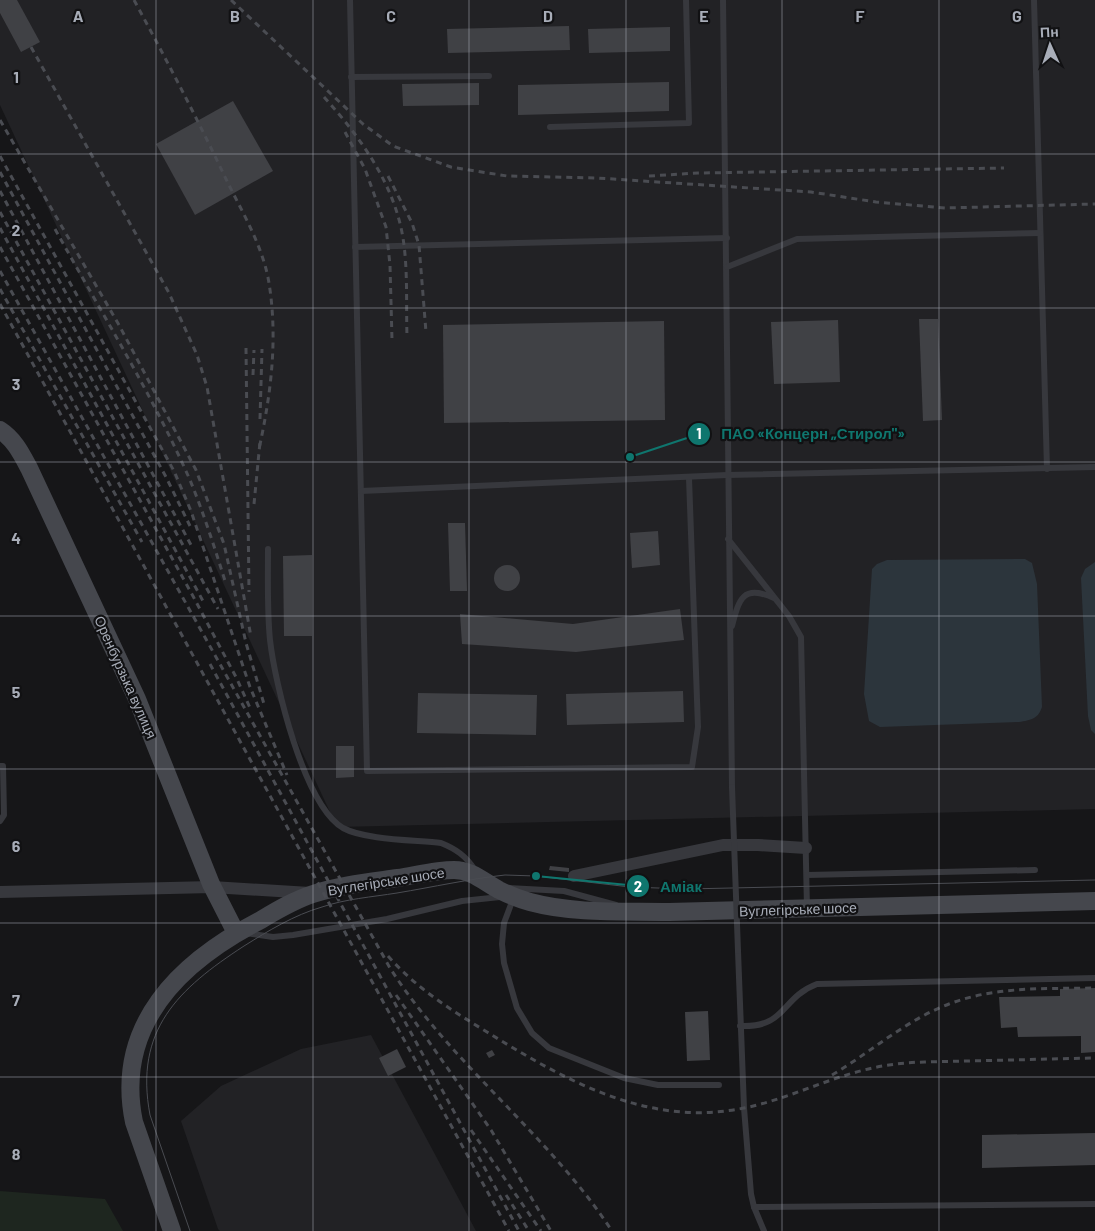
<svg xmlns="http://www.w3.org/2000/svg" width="1095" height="1231" font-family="Barlow,sans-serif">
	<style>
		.built { fill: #222225 }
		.green { fill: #1e261f }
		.water { fill: #2c353c }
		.building { fill: #404145 }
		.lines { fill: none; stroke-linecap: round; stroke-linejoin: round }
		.lane { stroke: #37383d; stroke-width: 6 }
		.street { stroke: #37383d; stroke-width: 12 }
		.secondary { stroke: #45474d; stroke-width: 18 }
		.tram { stroke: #4a4c52; stroke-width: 1 }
		.rail { stroke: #4a4c52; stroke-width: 3; stroke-dasharray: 6 5; stroke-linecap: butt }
		.lane-bridge { stroke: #37383d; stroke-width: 6 }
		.grid { fill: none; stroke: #a8adb8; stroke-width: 1; stroke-opacity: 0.55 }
		.labels { text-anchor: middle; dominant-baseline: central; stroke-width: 4.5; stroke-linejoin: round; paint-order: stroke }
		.street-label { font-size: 14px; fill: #a8adb8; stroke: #111113 }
		.grid-label { font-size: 16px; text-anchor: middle; font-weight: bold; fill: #a8adb8; stroke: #111113; stroke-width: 4.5; stroke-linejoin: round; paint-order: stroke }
		.leader { fill: none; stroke: #0f766e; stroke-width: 2 }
		.callout-dot { fill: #0f766e; stroke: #111113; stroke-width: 2 }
		.mark-label { font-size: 15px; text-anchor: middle; font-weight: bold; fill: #fff }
		.callout-label { font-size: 15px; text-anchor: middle; font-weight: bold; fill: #0f766e; stroke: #111113; stroke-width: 4.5; stroke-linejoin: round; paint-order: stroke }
	</style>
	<rect width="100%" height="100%" fill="#161618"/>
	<!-- built -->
	<g class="built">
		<polygon points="0,0 1095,0 1095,809 337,827 0,105"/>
		<polygon points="371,1035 476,1231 220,1231 218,1229 181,1121 221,1086 301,1049"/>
	</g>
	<!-- green -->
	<polygon class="green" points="0,1191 105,1199 123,1231 0,1231"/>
	<!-- water -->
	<g class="water">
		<path d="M1025,559L1032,563L1037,584L1042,707C1038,719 1031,720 1019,722L880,727L869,721L864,694L872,569L877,564L887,560Z"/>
		<polygon points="1095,562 1095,734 1091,730 1088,716 1081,578 1085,569"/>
	</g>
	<!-- building -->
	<g class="building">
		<polygon points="0,0 17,0 40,42 21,52 0,13"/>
		<polygon points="569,26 570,50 448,53 447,29"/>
		<polygon points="670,27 670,51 589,53 588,29"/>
		<polygon points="669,82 669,111 518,115 518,85"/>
		<polygon points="479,83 479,105 403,106 402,84"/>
		<polygon points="233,101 273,171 195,215 156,144"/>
		<polygon points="919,319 938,319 942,420 923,421"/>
		<polygon points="838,320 840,382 774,384 771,322"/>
		<polygon points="664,321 665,420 444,423 443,325"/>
		<polygon points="448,523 465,523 467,591 450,591"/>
		<polygon points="658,531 660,565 632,568 630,533"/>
		<polygon points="312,555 312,636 284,636 283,556"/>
		<circle cx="507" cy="578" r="13"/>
		<polygon points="680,609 684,640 576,652 462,644 460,614 573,624"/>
		<polygon points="683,691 684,722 567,725 566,694"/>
		<polygon points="418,693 537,695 536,735 417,733"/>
		<polygon points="336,746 354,746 354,777 336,778"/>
		<polygon points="550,866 569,868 569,872 549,870"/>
		<polygon points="1095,988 1095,1052 1081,1053 1081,1036 1018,1037 1017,1027 1001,1028 999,997 1060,996 1060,989"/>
		<polygon points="708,1011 710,1060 687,1061 685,1012"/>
		<polygon points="397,1049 406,1067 388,1076 379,1058"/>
		<polygon points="492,1050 495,1055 489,1058 486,1053"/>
		<polygon points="1095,1133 1095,1165 982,1168 982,1135"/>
	</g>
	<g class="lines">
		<!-- lane -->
		<g class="lane">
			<polyline points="350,0 367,771 692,767 698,727 689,478"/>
			<polyline points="723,0 732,787"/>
			<polyline points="1034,0 1047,469"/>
			<polyline points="351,77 489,76"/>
			<polyline points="550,127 689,123 686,0"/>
			<polyline points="355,247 727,238"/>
			<polyline points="727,267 797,239 1040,233"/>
			<polyline points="361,491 727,475 1095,467"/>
			<polyline points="728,539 789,616 801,637 807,908"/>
			<path d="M268,549C268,579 267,610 270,640C275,684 304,805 343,828C365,840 415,840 441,843C456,849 466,856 475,870"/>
			<path d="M732,626C739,599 743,584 774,598"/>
			<polyline points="0,766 3,766 4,815 0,821"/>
			<polyline points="807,875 1035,870"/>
			<polyline points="508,888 564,891 616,905"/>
			<polyline points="513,899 504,923 502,944 504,963 517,1008 532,1033 549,1048 624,1078 658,1085 719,1085"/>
			<polyline points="245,933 273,937 293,935 387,919 462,901 500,897"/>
			<polyline points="738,951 744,1108 751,1194 754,1207 764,1231"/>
			<path d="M740,1026C787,1028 780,998 817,984L1095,978"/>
			<polyline points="754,1207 1095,1204"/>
		</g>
		<!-- street -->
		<g class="street">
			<polyline points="574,876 723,845 758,845 806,848"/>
			<polyline points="0,892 212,887 310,893"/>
		</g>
		<!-- secondary -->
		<g class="secondary">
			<path d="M0,430C14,439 21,453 29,468L137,699L211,884L236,933"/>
			<path d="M172,1231L134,1122C114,1025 180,962 259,921C276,911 294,900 313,894C340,885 370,882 398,878C417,875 436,870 454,870C472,870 484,882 499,890C509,895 519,899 530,902C574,914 624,911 669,912L1095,901"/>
		</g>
		<!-- tram -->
		<path class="tram" d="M190,1231L150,1115C134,1030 178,989 244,946C268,931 294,915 322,907C345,899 372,897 397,893C433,887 469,879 505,875L536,876L630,887L686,889L1095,880"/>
		<!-- rail -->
		<g class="rail">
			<path d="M134,0C166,59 197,118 226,179C242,212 263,246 269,283C278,339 271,394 259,449"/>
			<polyline points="231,0 363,124 393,146 451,167 507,176 597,178 811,192 876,202 945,208 1095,204"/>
			<polyline points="31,47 169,293 197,355 207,387 251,637"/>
			<path d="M324,97C360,137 394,183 403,238C408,270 406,304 407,337"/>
			<polyline points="0,120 119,325 196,470 224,544 246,643 264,704"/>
			<polyline points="345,132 365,169 386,227 390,265 392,340"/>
			<polyline points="0,156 174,471 191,511 250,687 287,775"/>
			<polyline points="0,172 166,477 190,526"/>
			<polyline points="388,176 412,223 419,245 426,332"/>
			<polyline points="649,176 698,173 1004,168"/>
			<polyline points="0,191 191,545"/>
			<polyline points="0,212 218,609"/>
			<polyline points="0,228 203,601"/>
			<path d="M55,229C101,312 152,394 190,480C204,514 215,549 226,584"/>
			<polyline points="0,247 194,598 237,679 251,710"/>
			<path d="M0,271L390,968C452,1065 549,1135 612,1231"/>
			<polyline points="0,289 142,542"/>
			<polyline points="0,304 509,1231"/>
			<polyline points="246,348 249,592"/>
			<polyline points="253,375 254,350"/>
			<polyline points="260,419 262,349"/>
			<polyline points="254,504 260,442"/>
			<polyline points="210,664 519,1231"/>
			<path d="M388,956C416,988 451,1010 487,1032C558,1076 638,1122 725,1111C782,1105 832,1073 889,1065C914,1061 940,1062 965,1061C1009,1060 1052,1059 1095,1058"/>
			<polyline points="396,995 491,1130 551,1231"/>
			<path d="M832,1075C871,1052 906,1020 949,1004C996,986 1045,989 1095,988"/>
			<polyline points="471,1130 541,1231"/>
			<polyline points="506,1195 529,1231"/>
		</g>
		<!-- lane-bridge -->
		<polyline class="lane-bridge" points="732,787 738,951"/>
	</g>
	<!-- grid -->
	<path class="grid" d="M156,0V1231M313,0V1231M469,0V1231M626,0V1231M782,0V1231M939,0V1231M0,154H1095M0,308H1095M0,462H1095M0,616H1095M0,769H1095M0,923H1095M0,1077H1095"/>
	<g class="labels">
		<!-- street labels -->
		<g class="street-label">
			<text transform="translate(126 677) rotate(66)">Оренбурзька вулиця</text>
			<text transform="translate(386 881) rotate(-9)">Вуглегірське шосе</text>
			<text transform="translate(798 909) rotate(-2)">Вуглегірське шосе</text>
		</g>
	</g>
	<g class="grid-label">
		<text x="78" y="22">A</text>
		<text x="235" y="22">B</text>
		<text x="391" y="22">C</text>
		<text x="548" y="22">D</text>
		<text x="704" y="22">E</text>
		<text x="860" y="22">F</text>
		<text x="1017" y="22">G</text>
		<text x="16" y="83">1</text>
		<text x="16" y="236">2</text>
		<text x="16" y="390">3</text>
		<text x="16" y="544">4</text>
		<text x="16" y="698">5</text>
		<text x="16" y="852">6</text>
		<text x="16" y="1006">7</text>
		<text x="16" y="1160">8</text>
	</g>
	<!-- callouts -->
	<path class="leader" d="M630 457L699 434M536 876L638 886"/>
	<g class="callout-dot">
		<circle cx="630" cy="457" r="5"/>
		<circle cx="536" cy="876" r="5"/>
		<circle cx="699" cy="434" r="12"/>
		<circle cx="638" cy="886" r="12"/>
	</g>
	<g class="mark-label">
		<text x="699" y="439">1</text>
		<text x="638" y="892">2</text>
	</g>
	<g class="callout-label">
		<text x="813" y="439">ПАО «Концерн „Стирол"»</text>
		<text x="681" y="892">Аміак</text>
	</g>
	<!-- north arrow -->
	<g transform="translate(1050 45) rotate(357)" stroke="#111113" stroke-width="4" paint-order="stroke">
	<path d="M0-4L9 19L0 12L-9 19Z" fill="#a8adb8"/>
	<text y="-8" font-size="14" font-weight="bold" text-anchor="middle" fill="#a8adb8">Пн</text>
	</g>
</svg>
